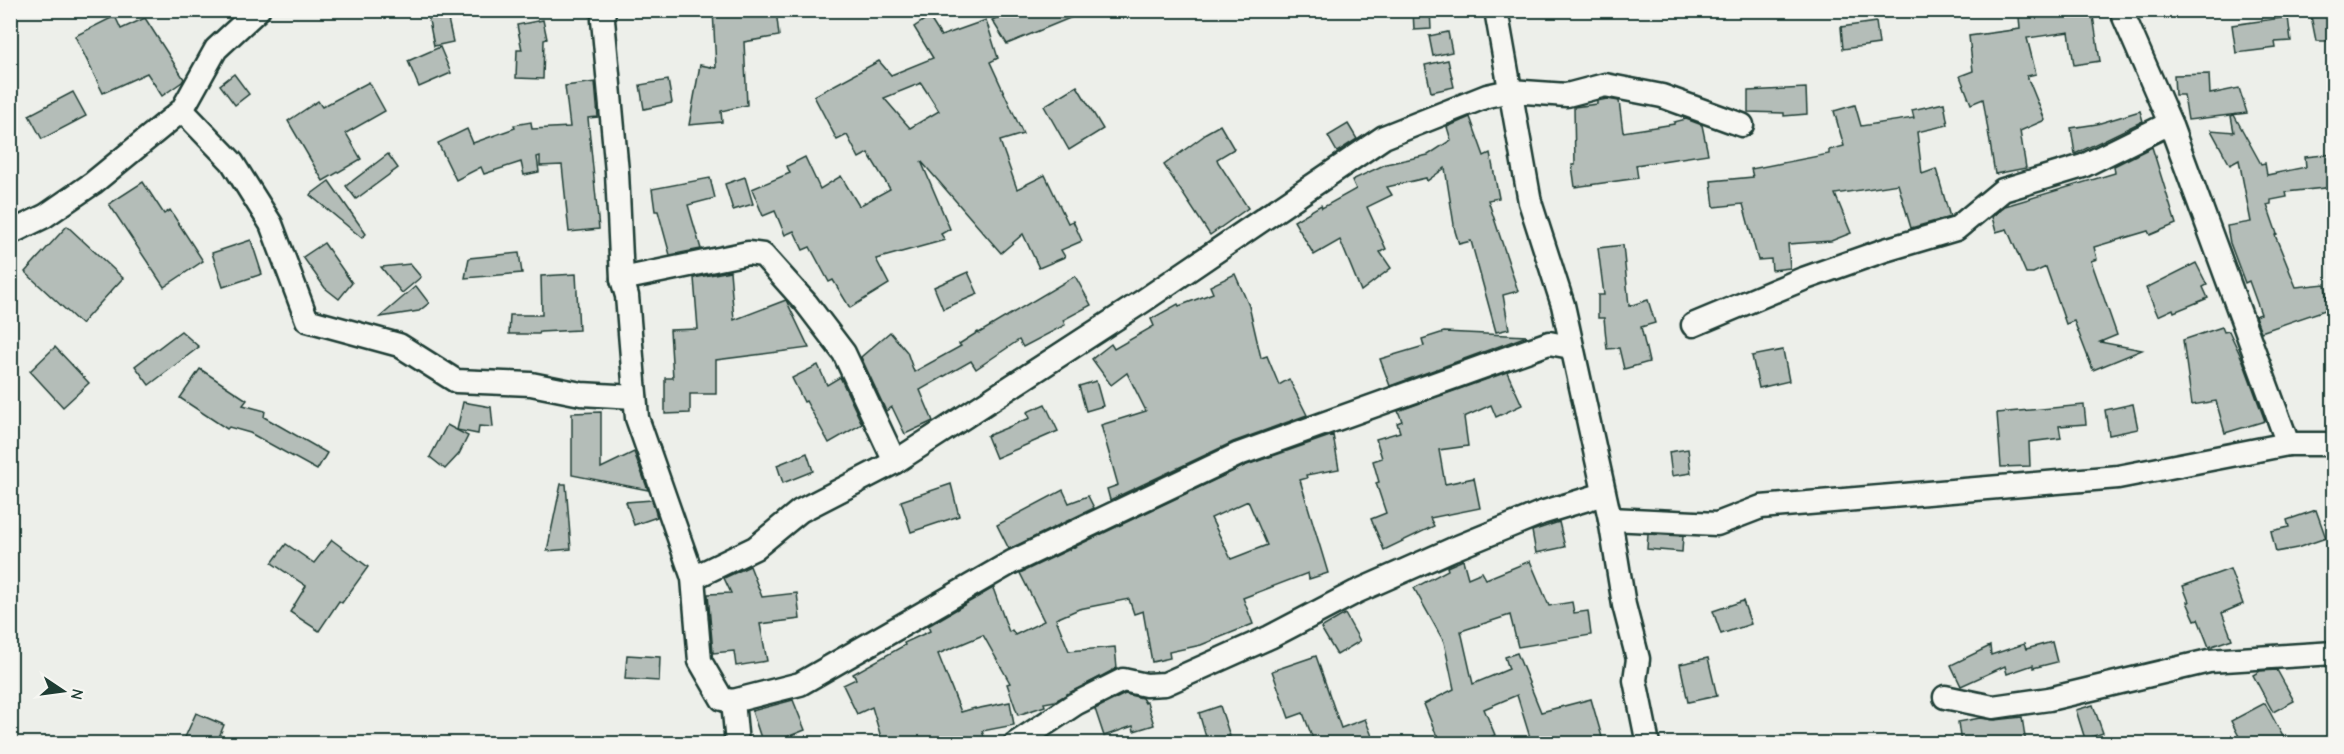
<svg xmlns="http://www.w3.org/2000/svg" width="2344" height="754" font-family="'Comic Neue',sans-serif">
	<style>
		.building { fill: #b4bdb8; stroke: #1f3d34; stroke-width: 1.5; fill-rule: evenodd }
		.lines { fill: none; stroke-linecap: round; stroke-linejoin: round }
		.minor-casing { stroke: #1f3d34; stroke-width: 27 }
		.minor { stroke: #f6f6f2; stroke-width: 22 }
	</style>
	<rect width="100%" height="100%" fill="#edefea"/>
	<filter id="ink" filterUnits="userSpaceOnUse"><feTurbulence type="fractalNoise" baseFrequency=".0167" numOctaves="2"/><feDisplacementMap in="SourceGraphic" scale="12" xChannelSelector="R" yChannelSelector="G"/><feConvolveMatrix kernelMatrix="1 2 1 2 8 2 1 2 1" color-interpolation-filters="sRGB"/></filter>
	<g filter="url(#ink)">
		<!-- building -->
		<g class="building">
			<polygon points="427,10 446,10 453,42 434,46"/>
			<polygon points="713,10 776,10 779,36 744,42 747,105 721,111 722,122 689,125 700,65 716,68"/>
			<polygon points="1014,10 1087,10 1087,11 1007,44 992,20"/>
			<polygon points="1413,10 1430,10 1431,29 1414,30"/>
			<polygon points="2069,10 2092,10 2100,61 2074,65 2069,32 2027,38 2036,74 2027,76 2045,120 2020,131 2026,168 1995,174 1983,99 1971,104 1960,76 1973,71 1969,36 2020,29 2019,17"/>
			<polygon points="2334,14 2334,41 2316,41 2311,16"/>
			<polygon points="115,16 121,29 145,18 184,79 182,82 162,96 147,73 103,93 75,36"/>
			<path d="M929,17L941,36L986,20L998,58L990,62L1023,134L1000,141L1017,189L1045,175L1068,223L1073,221L1082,241L1061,250L1065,257L1039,268L1023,234L1001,253L921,161L950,229L941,234L945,240L876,259L889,284L850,308L833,280L829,282L810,247L803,250L794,231L785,235L775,211L763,216L752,189L790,173L787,166L805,157L820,189L841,176L859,206L890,189L868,153L859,158L847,135L837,140L814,96L879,61L891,75L933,58L914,27ZM921,83L939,111L910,128L884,98Z"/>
			<polygon points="2288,17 2291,41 2275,42 2276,48 2236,53 2232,25"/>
			<polygon points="543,20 547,39 544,40 543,79 516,78 517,50 522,50 517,25"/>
			<polygon points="1876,22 1879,44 1843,49 1841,27"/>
			<polygon points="1448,32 1452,52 1433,56 1429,36"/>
			<polygon points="440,47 451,73 419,87 408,61"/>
			<polygon points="1448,60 1454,87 1431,92 1425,65"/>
			<polygon points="234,74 249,94 235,105 220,85"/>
			<polygon points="2209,74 2210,94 2239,88 2247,113 2188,120 2184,95 2175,95 2174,75"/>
			<polygon points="668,80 672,103 644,109 640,85"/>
			<polygon points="369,82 385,111 346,133 361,159 323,181 288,121 318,101 322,107"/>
			<polygon points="595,82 598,117 588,118 599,229 569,232 562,165 540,166 540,156 537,157 539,172 524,175 521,162 484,174 481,167 456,180 438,143 467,129 473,143 515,128 514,125 531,122 532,129 570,127 565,86"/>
			<polygon points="1077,86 1103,129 1069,150 1044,106"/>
			<polygon points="1806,88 1807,114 1784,116 1784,113 1748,112 1748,91"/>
			<polygon points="73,92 86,116 42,139 29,115"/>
			<polygon points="1607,99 1619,101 1623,132 1674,124 1674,122 1686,119 1702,125 1708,154 1636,165 1638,178 1575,187 1572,165 1575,165 1574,107 1597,104 1597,101"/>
			<polygon points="1944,103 1948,125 1917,132 1922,174 1936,169 1950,217 1911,228 1898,184 1835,194 1851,233 1831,241 1788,244 1790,268 1772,270 1771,259 1758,260 1743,204 1714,207 1711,181 1753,177 1751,169 1829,154 1829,150 1844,146 1834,111 1855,105 1861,126 1914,118 1912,110"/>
			<polygon points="2140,111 2143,121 2075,154 2071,128 2097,124"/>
			<polygon points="2234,115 2261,164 2265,163 2267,175 2306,167 2305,157 2334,154 2334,187 2286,192 2287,197 2271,200 2271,204 2267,205 2277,234 2275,235 2296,287 2325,284 2328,309 2261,332 2255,316 2261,314 2249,281 2245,283 2230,243 2227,226 2251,222 2239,160 2230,165 2211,130 2234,132 2231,116"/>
			<polygon points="1470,117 1484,156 1490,153 1499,198 1488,200 1518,291 1503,295 1509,329 1496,332 1471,241 1459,244 1455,231 1445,168 1427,181 1426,178 1387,187 1392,195 1367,207 1386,249 1380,252 1391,268 1361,291 1340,240 1314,255 1294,221 1321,205 1322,208 1356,189 1352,180 1386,164 1428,155 1451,140 1447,127"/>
			<polygon points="1348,124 1357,139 1337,152 1328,136"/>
			<polygon points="1220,125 1234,149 1217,159 1218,162 1248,208 1210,235 1164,165 1205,135 1204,134"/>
			<polygon points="2152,147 2176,224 2150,235 2148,231 2094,247 2097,259 2091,261 2117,335 2100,342 2142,350 2093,370 2074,321 2066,324 2046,267 2033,273 2026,273 2007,229 1996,232 1992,217 2005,206 2115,173 2114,166"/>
			<polygon points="388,154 398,168 356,199 346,186"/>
			<polygon points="745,177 753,204 733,210 725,184"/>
			<polygon points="710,178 715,198 688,205 701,249 670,255 658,211 655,211 652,189"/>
			<polygon points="329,181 366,234 362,238 310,195"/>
			<polygon points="143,182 164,214 170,210 203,261 164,287 109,204"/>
			<polygon points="67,226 123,278 81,324 25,272"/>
			<polygon points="251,240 262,274 223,287 212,253"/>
			<polygon points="324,243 352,283 339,299 325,288 303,257"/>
			<polygon points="1623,245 1629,306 1648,300 1655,323 1641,327 1649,362 1624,369 1619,348 1607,349 1604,318 1598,318 1598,295 1604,295 1598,248"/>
			<polygon points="519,253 522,273 465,278 469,258"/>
			<polygon points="2196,263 2207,285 2203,287 2208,298 2174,312 2173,309 2158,316 2146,288"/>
			<polygon points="410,264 421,277 402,293 381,267"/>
			<polygon points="730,271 734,320 786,300 809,348 716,360 716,394 690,394 690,413 665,414 665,378 673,378 670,330 698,329 694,278"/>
			<polygon points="968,272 978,294 943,309 934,287"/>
			<polygon points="576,274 579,330 540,332 539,334 509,334 510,315 542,315 541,276"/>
			<polygon points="1235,274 1249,306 1261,358 1267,356 1279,385 1289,379 1307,415 1233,442 1110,500 1107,489 1118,485 1101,425 1146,411 1127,373 1111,385 1092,359 1111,344 1114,349 1154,326 1151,319 1178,304 1179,306 1213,293 1210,286"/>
			<polygon points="1075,276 1091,305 1063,320 1065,325 1023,347 1019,340 976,369 971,361 920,390 933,421 905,434 892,407 886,411 861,357 890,332 907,352 914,372 961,346 959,344 978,332 979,333"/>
			<polygon points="416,286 429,303 419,311 380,317"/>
			<polygon points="2222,327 2224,332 2229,331 2243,361 2265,421 2225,433 2216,401 2192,405 2183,340"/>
			<polygon points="181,331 199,347 149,385 135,366"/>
			<polygon points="1444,332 1527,336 1390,386 1380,359 1424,346 1422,339"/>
			<polygon points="55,347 89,383 63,407 30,371"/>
			<polygon points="1783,350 1789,381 1759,388 1752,356"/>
			<polygon points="818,365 827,385 840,377 862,424 829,443 806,401 804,402 792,378"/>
			<polygon points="200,369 247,400 243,405 265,411 264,417 327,453 317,470 250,433 229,427 227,429 180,398"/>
			<polygon points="1507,372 1522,405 1496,417 1491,405 1464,417 1468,446 1439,450 1445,484 1474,478 1480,508 1430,518 1434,526 1384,550 1371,519 1386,513 1376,483 1379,482 1373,461 1382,458 1376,439 1400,432 1397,423 1402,421 1398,411"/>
			<polygon points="1096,381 1103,406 1086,411 1079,386"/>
			<polygon points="463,402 491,407 493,427 479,426 478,434 457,430"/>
			<polygon points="1045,404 1058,431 996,458 987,436 1030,418 1027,412"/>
			<polygon points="2133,404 2138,429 2109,435 2105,410"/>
			<polygon points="2084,405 2086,424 2059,426 2061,438 2029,442 2030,466 2001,467 1997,413"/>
			<polygon points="601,412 601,468 634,452 648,490 572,475 572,413"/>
			<polygon points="447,425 468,436 459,454 445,469 430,457"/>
			<path d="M1333,435L1339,469L1306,475L1307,478L1300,480L1328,573L1309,579L1308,573L1243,598L1253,624L1201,645L1169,652L1170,658L1152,662L1143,611L1134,614L1129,599L1079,609L1056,619L1069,651L1115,647L1117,668L1055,701L1044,703L1045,706L1018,715L1007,684L1010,683L983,635L938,654L961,712L975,708V709L1010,702L1014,725L982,731L985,739L972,744H883L872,707L857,714L843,685L856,679L853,674L905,645L904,643L930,631L928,626L993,588L1009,632L1012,630L1015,635L1044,621L1020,573L1244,466ZM1248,501L1267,545L1231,559L1211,518Z"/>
			<polygon points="1688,449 1691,473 1672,476 1669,452"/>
			<polygon points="807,453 813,471 783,483 777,465"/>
			<polygon points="561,484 566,484 571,549 547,551"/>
			<polygon points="951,484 959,516 911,532 901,501"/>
			<polygon points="1063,490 1069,503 1088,496 1094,508 1009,549 997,525"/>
			<polygon points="652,500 657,517 634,525 626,502"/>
			<polygon points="2316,510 2326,538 2297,548 2276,552 2271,531 2289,527 2287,520"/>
			<polygon points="1559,522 1565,547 1536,553 1532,531"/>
			<polygon points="1648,534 1683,536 1682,552 1647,549"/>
			<polygon points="332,540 368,567 342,603 339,601 319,631 290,612 306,586 272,563 286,544 314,563"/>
			<polygon points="1463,560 1468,578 1482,572 1486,579 1530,561 1549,606 1572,602 1574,613 1588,611 1591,635 1518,647 1510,615 1461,631 1473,684 1509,669 1505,657 1517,653 1541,712 1591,699 1604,744 1532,744 1517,695 1484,709 1495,735 1476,744 1440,744 1424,704 1454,689 1444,642 1414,588 1448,570 1447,567"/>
			<polygon points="750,566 762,597 797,593 800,619 760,624 767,661 736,666 734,651 713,653 708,594 731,593 724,578"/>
			<polygon points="2230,569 2243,604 2222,613 2232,639 2209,647 2198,619 2195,620 2187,602 2189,602 2183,586"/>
			<polygon points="1743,601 1751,624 1721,634 1713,611"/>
			<polygon points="1345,614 1360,641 1337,655 1321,628"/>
			<polygon points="2052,642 2057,662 2033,668 2033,665 2007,674 2005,666 1961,686 1951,665 1990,646 1991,655 2024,644 2026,649"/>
			<polygon points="627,655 660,657 659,681 625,679"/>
			<polygon points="1316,656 1341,728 1365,719 1372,736 1353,744 1306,744 1313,739 1303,713 1289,718 1272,671"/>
			<polygon points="1708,658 1717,696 1688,702 1680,664"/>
			<polygon points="2277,670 2294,701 2273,712 2253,675 2260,671"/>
			<polygon points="1125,694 1142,698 1145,703 1147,702 1154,725 1134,731 1133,726 1104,736 1095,709"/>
			<polygon points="793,700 805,730 769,744 763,744 752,711"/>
			<polygon points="2265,703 2287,744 2243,744 2231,721"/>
			<polygon points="2093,705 2103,733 2085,739 2076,710"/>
			<polygon points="1220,706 1230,736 1224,738 1226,744 1208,744 1199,713"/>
			<polygon points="196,713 224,725 216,744 182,744"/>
			<polygon points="2022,717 2026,744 1961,744 1958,722 1980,718 1995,720"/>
		</g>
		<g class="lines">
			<defs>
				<g id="minor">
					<polyline points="604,10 603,20 617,172 622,279 627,296 637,418 693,578 700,661 722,699 733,701 800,684 1012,562 1239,454 1549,343 1571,347"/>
					<polyline points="1496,10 1530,202 1563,305 1610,519 1717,524 1761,507 2118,477 2288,444 2170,123 2121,10"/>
					<polyline points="182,110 232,162 271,224 307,320 399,345 456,381 531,384 581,394 635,397"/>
					<polyline points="10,233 45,216 93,183 182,110 216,49 258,10"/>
					<polyline points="622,279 748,253 763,255 806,303 844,353 895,462"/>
					<polyline points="1693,325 1803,279 1885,250 1956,229 2003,190 2083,166 2170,123"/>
					<polyline points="2288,444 2334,444"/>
					<polyline points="1610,519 1624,605 1638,659 1635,680 1648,744"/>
					<polyline points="693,578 755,548 800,511 895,462 1143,301 1384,137 1487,96 1510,91 1567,95 1605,85 1662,96 1742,125"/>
					<polyline points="1945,697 1993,707 2049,699 2209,661 2334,653"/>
					<polyline points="733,701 737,744"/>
					<polyline points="1015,744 1075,704 1123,680 1146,685 1165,684 1270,637 1356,592 1453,549 1541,513 1604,494"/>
				</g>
			</defs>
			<!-- minor casing -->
			<use href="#minor" class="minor-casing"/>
			<!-- minor -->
			<use href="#minor" class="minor"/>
		</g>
	</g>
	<!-- margin -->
	<rect width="2344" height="754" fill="none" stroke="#f6f6f2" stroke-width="36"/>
	<rect x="18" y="18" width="2308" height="718" fill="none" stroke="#1f3d34" stroke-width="2" filter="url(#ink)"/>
	<!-- north arrow -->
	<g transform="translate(63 691) rotate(103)" stroke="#f6f6f2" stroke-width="4.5" paint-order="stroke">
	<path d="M0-4.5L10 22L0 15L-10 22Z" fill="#1f3d34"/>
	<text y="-9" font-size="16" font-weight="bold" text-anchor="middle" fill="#1f3d34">N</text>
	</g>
</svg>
